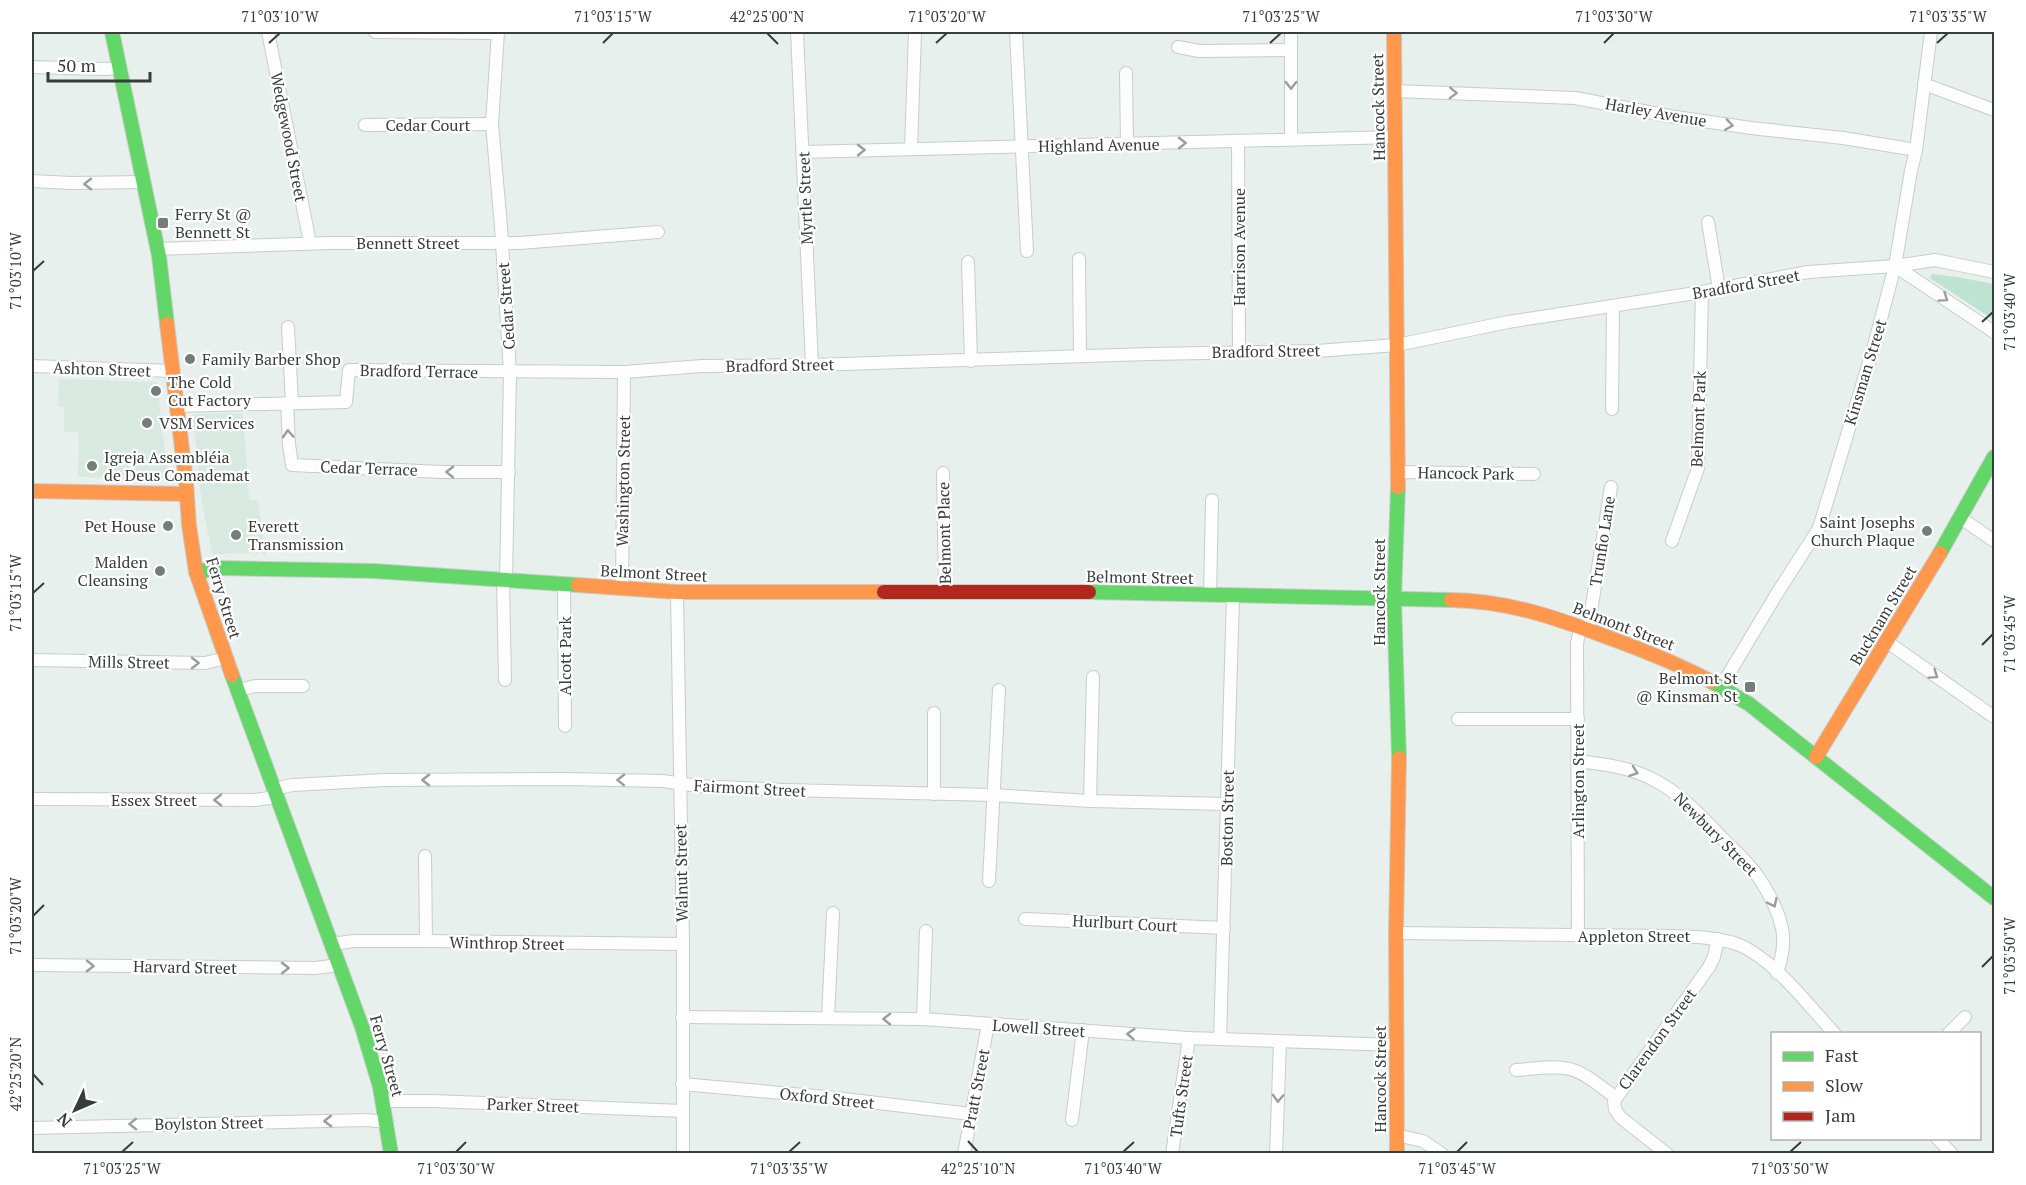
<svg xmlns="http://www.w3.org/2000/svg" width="2026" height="1185" font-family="'PT Serif',serif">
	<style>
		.built { fill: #d8e9e1 }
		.green { fill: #bfe3d3 }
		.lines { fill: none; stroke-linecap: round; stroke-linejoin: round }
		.street-casing { stroke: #c7cdcb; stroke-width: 14 }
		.fast-casing { stroke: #c7cdcb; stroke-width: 16 }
		.slow-casing { stroke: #c7cdcb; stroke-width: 16 }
		.jam-casing { stroke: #c7cdcb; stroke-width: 16 }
		.street { stroke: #fcfdfc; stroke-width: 12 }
		.fast { stroke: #63d668; stroke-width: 14 }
		.slow { stroke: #ff974d; stroke-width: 14 }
		.jam { stroke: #b3261e; stroke-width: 14 }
		.oneway { stroke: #9a9d9b }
		.ticks { fill: none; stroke: #373d3a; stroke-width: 2 }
		.poi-dot { fill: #757c79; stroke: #fff; stroke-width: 2 }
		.labels { text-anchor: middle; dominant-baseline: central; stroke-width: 4.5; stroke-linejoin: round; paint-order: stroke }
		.street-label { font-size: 16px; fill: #373d3a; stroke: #fff }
		.poi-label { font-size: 16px; fill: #373d3a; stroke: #fff; text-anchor: start }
		.neatline { fill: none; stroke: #373d3a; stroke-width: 2 }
		.ticks-label { font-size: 15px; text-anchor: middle; fill: #373d3a }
	</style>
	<rect width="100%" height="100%" fill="#e8f0ed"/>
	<!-- built -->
	<g class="built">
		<polygon points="59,379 157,382 168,479 78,477 79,432 64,432 64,407 58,406"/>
		<polygon points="243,413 249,499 258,501 266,555 261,553 212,554 201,498 193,414"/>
	</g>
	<!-- green -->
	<polygon class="green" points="1932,274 1958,277 1994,284 1994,320 1930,278"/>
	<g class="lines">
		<defs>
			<g id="street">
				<polyline points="268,32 310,243"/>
				<polyline points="375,32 498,33"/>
				<polyline points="498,32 492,124 501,227 510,373 506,580"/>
				<polyline points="797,32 812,365"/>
				<polyline points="1016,32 1027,251"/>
				<polyline points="1178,47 1199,51 1291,50"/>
				<polyline points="32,67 104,69 119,68"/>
				<polyline points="1126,73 1127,144"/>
				<polyline points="1924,84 1994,110"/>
				<polyline points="1394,91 1575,98 1669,116 1751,128 1843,138 1916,150"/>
				<polyline points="365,125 492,124"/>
				<polyline points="1291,139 1291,32"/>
				<polyline points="1238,141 1239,352"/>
				<polyline points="911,149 915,32"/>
				<polyline points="803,152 1395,137"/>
				<polyline points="32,181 71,183 144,182"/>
				<polyline points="1708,222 1719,289"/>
				<polyline points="157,249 329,243 520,243 658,232"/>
				<polyline points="1079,259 1080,356"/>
				<polyline points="968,262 971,361"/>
				<polyline points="1895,266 1994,332"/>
				<polyline points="288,327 292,403"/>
				<polyline points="32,366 172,371"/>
				<polyline points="287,403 289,444 292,465 442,472 509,472"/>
				<polyline points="176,406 346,402 349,370 624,372 702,366 812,365 1150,354 1316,351 1397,345 1508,322 1702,292 1808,272 1895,266 1935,260 1994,272"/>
				<polyline points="1612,409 1613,307"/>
				<polyline points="1398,472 1534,474"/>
				<polyline points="943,473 945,592"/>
				<polyline points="1961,518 1994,541"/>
				<polyline points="1672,541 1698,468 1702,292"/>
				<polyline points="503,580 505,680"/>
				<polyline points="564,585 565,726"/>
				<polyline points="622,589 624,372"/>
				<polyline points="677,592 683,944 683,1154"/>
				<polyline points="1210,595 1212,500"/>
				<polyline points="1588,630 1611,487"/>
				<polyline points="1886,641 1994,717"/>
				<polyline points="32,660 205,663 226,658"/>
				<polyline points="1722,685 1776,595 1819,528 1873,349 1895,266 1911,171 1916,150 1931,32"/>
				<polyline points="238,690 255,686 303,686"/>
				<polyline points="934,713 934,794"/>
				<polyline points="1458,719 1578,719"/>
				<path d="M1577,761C1603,764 1629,767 1652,779C1681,793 1703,818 1725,841C1737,853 1750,864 1759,878C1769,893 1778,910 1782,928C1785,944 1782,957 1777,973"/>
				<polyline points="273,789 293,785 384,780 565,779 663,781 698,786 785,790 993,795 1090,801 1227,804"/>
				<polyline points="32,799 255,800 276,797"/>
				<polyline points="1090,801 1093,677"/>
				<polyline points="425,856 426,941"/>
				<polyline points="989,881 999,690"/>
				<polyline points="1025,919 1224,928"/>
				<path d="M1396,933L1673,936C1694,937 1716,937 1737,944C1773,958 1808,1005 1835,1034"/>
				<polyline points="1578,936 1577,644 1580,627"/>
				<polyline points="331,944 354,941 426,941 683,944"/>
				<polyline points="32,965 315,968 339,965"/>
				<polyline points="682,1017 923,1019 1189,1038 1396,1045"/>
				<polyline points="828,1018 833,913"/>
				<polyline points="923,1019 926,931"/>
				<polyline points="1948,1034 1965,1017"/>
				<polyline points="1220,1039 1233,596"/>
				<path d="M1516,1070C1533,1069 1552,1065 1570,1069C1586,1073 1602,1088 1615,1097"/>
				<polyline points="682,1084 827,1097 971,1114"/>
				<polyline points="383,1101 433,1101 682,1111"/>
				<polyline points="1072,1120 1083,1030"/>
				<polyline points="32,1128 366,1120 387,1122"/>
				<polyline points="1396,1135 1423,1141 1442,1154"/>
				<polyline points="1937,1138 1952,1154"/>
				<polyline points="964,1154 988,1024"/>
				<polyline points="1172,1154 1189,1038"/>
				<polyline points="1276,1154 1280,1042"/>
				<polyline points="1667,1154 1620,1117 1615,1109 1614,1101 1709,967 1714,957 1718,939"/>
			</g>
			<g id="fast">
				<polyline points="112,32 159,256 167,324"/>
				<polyline points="1398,487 1394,599 1399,758"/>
				<polyline points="1940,553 1994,457"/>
				<polyline points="196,572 219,568 374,571 578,585"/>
				<polyline points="1089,592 1451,600"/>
				<polyline points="232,675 362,1027 380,1087 391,1154"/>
				<polyline points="1712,682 1749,704 1994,898"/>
			</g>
			<g id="slow">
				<polyline points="1394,32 1398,487"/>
				<polyline points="167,324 186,482 189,525 196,572 232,675"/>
				<polyline points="32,491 186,494"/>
				<polyline points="578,585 677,592 884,592"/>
				<path d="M1451,600C1508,601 1554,617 1607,637C1643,650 1678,664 1712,682"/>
				<polyline points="1816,757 1940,553"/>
				<polyline points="1397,1154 1396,933 1399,758"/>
			</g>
			<polyline id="jam" points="884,592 1089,592"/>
		</defs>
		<!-- street casing -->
		<use href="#street" class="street-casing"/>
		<!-- fast casing -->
		<use href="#fast" class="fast-casing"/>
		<!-- slow casing -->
		<use href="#slow" class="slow-casing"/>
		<!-- jam casing -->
		<use href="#jam" class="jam-casing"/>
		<!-- street -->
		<use href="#street" class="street"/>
		<!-- fast -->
		<use href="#fast" class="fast"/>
		<!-- slow -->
		<use href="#slow" class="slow"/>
		<!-- jam -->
		<use href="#jam" class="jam"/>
	</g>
	<!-- one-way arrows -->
	<defs><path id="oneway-chevron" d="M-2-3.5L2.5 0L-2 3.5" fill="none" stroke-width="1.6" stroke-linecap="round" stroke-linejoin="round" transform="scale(1.5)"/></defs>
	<g class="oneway">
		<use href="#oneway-chevron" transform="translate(1291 85) rotate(90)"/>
		<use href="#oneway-chevron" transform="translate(1453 93) rotate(2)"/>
		<use href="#oneway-chevron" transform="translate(1729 125) rotate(8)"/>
		<use href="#oneway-chevron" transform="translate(1182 143) rotate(-1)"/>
		<use href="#oneway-chevron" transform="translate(861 150) rotate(-1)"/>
		<use href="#oneway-chevron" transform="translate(88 184) rotate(-180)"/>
		<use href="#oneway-chevron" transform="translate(1944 298) rotate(34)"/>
		<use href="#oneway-chevron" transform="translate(288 434) rotate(-93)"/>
		<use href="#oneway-chevron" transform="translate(450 472) rotate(-179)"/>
		<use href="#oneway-chevron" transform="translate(195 663)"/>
		<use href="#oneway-chevron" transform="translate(1934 675) rotate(35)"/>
		<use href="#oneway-chevron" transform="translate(1634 772) rotate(19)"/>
		<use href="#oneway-chevron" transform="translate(426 780) rotate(180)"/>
		<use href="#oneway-chevron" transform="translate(621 780) rotate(-179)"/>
		<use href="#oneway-chevron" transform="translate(218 800) rotate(180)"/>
		<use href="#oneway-chevron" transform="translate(1773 903) rotate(65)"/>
		<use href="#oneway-chevron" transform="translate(90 966) rotate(1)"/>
		<use href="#oneway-chevron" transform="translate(285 968)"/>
		<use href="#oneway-chevron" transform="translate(887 1019) rotate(-179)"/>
		<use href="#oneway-chevron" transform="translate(1131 1034) rotate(-176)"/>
		<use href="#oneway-chevron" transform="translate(1278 1098) rotate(92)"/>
		<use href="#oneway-chevron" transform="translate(328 1121) rotate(179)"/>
		<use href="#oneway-chevron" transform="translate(133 1124) rotate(179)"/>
	</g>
	<!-- ticks -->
	<path class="ticks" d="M767,33L778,44M269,43L280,33M603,43L613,33M936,43L947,33M1270,43L1281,33M1604,43L1614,33M1937,43L1948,33M33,271L44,261M1982,322L1993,312M33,593L44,583M1982,645L1993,634M33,916L44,905M1982,967L1993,956M33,1074L43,1085M968,1141L978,1152M122,1152L133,1142M456,1152L466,1142M789,1152L800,1142M1123,1152L1134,1142M1457,1152L1467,1142M1790,1152L1801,1142"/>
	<!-- markers -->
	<g class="poi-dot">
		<rect x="157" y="217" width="12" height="12" rx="3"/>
		<circle cx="190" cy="359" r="6"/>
		<circle cx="156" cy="391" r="6"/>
		<circle cx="147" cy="423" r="6"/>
		<circle cx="92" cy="466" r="6"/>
		<circle cx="168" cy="526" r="6"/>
		<circle cx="1927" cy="531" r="6"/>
		<circle cx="236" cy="535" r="6"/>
		<circle cx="160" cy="571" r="6"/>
		<rect x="1744" y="681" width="12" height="12" rx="3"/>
	</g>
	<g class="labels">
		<!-- street labels -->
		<g class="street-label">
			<text transform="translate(1378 107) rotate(-91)">Hancock Street</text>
			<text transform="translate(1656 112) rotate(10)">Harley Avenue</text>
			<text x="428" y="125">Cedar Court</text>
			<text transform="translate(289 137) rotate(79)">Wedgewood Street</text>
			<text transform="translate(1099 145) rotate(-1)">Highland Avenue</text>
			<text transform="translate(805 198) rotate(-92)">Myrtle Street</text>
			<text x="408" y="243">Bennett Street</text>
			<text transform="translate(1239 247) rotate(-90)">Harrison Avenue</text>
			<text transform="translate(1746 284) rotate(-10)">Bradford Street</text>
			<text transform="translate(506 306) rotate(-94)">Cedar Street</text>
			<text transform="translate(1266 351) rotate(-1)">Bradford Street</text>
			<text transform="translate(780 365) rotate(-1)">Bradford Street</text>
			<text transform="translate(102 369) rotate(2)">Ashton Street</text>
			<text transform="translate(419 371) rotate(1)">Bradford Terrace</text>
			<text transform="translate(1865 372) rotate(-73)">Kinsman Street</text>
			<text transform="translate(1698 419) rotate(-88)">Belmont Park</text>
			<text transform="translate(369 468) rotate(2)">Cedar Terrace</text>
			<text transform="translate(1466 473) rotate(1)">Hancock Park</text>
			<text transform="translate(623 481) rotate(-89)">Washington Street</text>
			<text transform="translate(944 533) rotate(-91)">Belmont Place</text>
			<text transform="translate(1602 541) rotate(-81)">Trunfio Lane</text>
			<text transform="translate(654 573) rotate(3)">Belmont Street</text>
			<text transform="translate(1140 577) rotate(1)">Belmont Street</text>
			<text transform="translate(1379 592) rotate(-90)">Hancock Street</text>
			<text transform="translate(224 598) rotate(73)">Ferry Street</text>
			<text transform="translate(1883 615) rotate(-59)">Bucknam Street</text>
			<text transform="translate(1624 626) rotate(21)">Belmont Street</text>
			<text transform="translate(565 656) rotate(-90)">Alcott Park</text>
			<text transform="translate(129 662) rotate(1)">Mills Street</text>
			<text transform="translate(1578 781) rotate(-90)">Arlington Street</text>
			<text transform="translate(750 788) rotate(3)">Fairmont Street</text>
			<text x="154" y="800">Essex Street</text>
			<text transform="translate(1227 818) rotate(-89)">Boston Street</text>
			<text transform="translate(1716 834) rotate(45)">Newbury Street</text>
			<text transform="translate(681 873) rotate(-91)">Walnut Street</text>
			<text transform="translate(1125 923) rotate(3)">Hurlburt Court</text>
			<text x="1634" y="936">Appleton Street</text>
			<text transform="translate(507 943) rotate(1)">Winthrop Street</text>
			<text transform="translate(185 967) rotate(1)">Harvard Street</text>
			<text transform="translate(1039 1028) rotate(4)">Lowell Street</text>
			<text transform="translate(1657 1039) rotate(-54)">Clarendon Street</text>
			<text transform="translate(387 1056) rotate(74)">Ferry Street</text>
			<text transform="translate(1380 1079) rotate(-90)">Hancock Street</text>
			<text transform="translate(976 1089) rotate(-79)">Pratt Street</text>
			<text transform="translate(1181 1096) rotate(-82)">Tufts Street</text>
			<text transform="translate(827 1098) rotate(6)">Oxford Street</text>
			<text transform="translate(533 1105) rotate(2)">Parker Street</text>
			<text transform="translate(209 1123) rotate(-1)">Boylston Street</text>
		</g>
		<!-- poi labels -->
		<g class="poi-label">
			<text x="175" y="214">Ferry St @<tspan x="175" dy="18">Bennett St</tspan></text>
			<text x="202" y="359">Family Barber Shop</text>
			<text x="168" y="382">The Cold<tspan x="168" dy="18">Cut Factory</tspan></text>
			<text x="159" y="423">VSM Services</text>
			<text x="104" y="457">Igreja Assembléia<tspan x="104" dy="18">de Deus Comademat</tspan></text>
			<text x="1915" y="522" text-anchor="end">Saint Josephs<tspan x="1915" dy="18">Church Plaque</tspan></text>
			<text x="156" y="526" text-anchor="end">Pet House</text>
			<text x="248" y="526">Everett<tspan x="248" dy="18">Transmission</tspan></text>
			<text x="148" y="562" text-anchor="end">Malden<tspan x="148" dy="18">Cleansing</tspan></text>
			<text x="1738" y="678" text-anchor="end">Belmont St<tspan x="1738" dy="18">@ Kinsman St</tspan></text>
		</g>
	</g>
	<!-- border -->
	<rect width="2026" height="1185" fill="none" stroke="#ffffff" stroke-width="66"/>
	<!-- legend -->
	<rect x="1771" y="1032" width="210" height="108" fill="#ffffff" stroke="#afb1b0" stroke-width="1.5"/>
	<rect x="1783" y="1052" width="30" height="9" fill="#63d668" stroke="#afb1b0" stroke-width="1.5"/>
	<text x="1825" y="1062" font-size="18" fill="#373d3a">Fast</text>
	<rect x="1783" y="1082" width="30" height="9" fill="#ff974d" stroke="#afb1b0" stroke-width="1.5"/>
	<text x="1825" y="1092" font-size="18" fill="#373d3a">Slow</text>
	<rect x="1783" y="1112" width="30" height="9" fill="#b3261e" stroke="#afb1b0" stroke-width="1.5"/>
	<text x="1825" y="1122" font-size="18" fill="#373d3a">Jam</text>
	<!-- north arrow -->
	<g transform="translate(75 1110) rotate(226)" stroke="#ffffff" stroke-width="4.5" paint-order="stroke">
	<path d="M0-4.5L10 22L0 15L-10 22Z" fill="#373d3a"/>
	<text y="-9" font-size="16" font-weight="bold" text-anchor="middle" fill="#373d3a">N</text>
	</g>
	<!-- scale -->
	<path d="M48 72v9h102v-9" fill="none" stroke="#373d3a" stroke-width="3"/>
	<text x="57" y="72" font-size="18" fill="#373d3a" stroke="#ffffff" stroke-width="4.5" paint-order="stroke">50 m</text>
	<rect x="33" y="33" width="1960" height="1119" class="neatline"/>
	<g class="ticks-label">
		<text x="280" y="22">71°03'10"W</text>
		<text x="613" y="22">71°03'15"W</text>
		<text x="767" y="22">42°25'00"N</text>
		<text x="947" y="22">71°03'20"W</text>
		<text x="1281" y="22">71°03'25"W</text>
		<text x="1614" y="22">71°03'30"W</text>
		<text x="1948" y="22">71°03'35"W</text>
		<text transform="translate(16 271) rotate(-90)" y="5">71°03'10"W</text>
		<text transform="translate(2010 312) rotate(-90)" y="5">71°03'40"W</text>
		<text transform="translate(16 593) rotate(-90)" y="5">71°03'15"W</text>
		<text transform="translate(2010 634) rotate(-90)" y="5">71°03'45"W</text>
		<text transform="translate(16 916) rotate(-90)" y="5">71°03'20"W</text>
		<text transform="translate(2010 956) rotate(-90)" y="5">71°03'50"W</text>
		<text transform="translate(16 1074) rotate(-90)" y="5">42°25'20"N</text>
		<text x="122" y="1174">71°03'25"W</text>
		<text x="456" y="1174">71°03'30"W</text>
		<text x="789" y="1174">71°03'35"W</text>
		<text x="978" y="1174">42°25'10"N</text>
		<text x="1123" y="1174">71°03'40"W</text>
		<text x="1457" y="1174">71°03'45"W</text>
		<text x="1790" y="1174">71°03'50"W</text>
	</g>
</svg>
